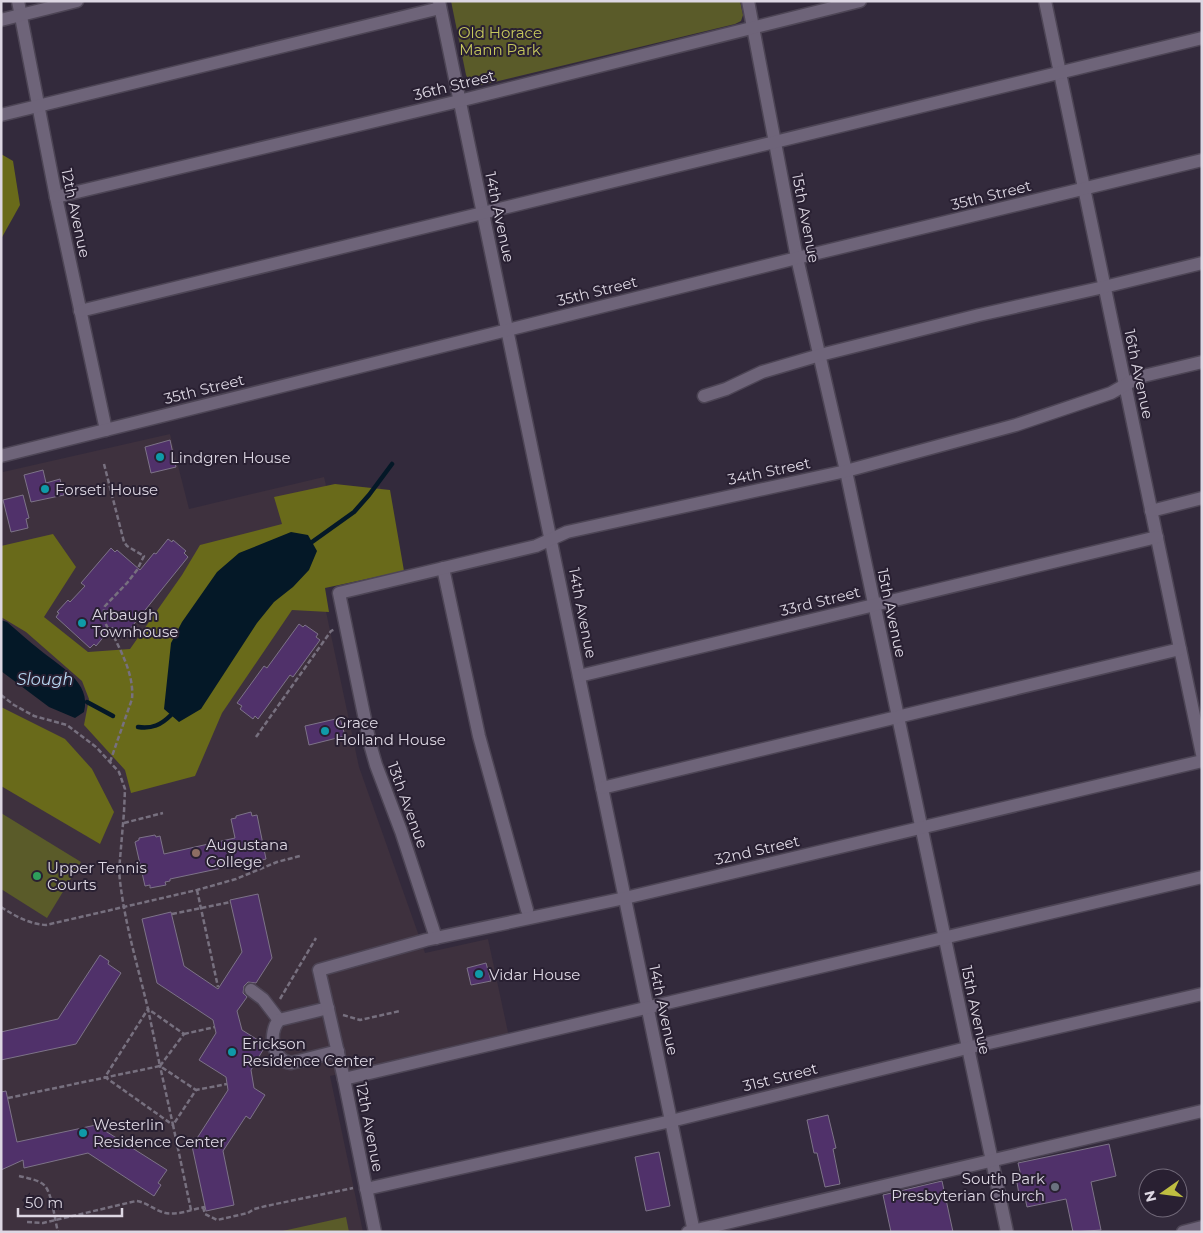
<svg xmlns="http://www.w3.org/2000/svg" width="1203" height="1233" font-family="Montserrat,sans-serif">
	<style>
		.education { fill: #3e313e }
		.green { fill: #5a5b29 }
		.forest { fill: #696a1a }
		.water { fill: #041827 }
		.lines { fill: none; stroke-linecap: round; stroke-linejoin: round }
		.stream { stroke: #041827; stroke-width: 4.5 }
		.building { fill: #50316a; stroke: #7d7388 }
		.minor-casing { stroke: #4d4555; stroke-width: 15 }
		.path { stroke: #77707f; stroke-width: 2.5; stroke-dasharray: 5 2.5; stroke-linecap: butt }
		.minor { stroke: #6e6479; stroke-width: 12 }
		.culture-dot { fill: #0f9aa8; stroke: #292032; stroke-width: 2 }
		.education-dot { fill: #8d6e63; stroke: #292032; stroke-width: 2 }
		.leisure-dot { fill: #2e9e5b; stroke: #292032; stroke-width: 2 }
		.worship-dot { fill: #6b7280; stroke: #292032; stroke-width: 2 }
		.labels { text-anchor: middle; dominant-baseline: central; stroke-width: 4; stroke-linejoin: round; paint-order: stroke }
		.park-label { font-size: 15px; fill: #c5c75d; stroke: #292032 }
		.street-label { font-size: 15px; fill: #ddd7e3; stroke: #292032 }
		.poi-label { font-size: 15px; fill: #ddd7e3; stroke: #292032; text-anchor: start }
		.water-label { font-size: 16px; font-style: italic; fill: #b8daf4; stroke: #292032 }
	</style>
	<rect width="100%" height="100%" fill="#332a3c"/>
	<!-- education -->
	<polygon class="education" points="170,434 189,509 324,477 329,498 380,486 398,570 321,588 359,767 425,953 488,939 509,1037 330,1076 363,1232 1,1232 1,464 3,472"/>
	<!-- green -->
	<g class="green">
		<path d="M451,1H740L743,15L741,21L735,24L482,85C473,85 470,82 466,75Z"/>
		<polygon points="1,813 81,862 47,918 1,889"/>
		<polygon points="346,1217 349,1232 278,1232"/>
	</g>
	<!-- forest -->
	<g class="forest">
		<polygon points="1,154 13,161 20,205 1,239"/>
		<polygon points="335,484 390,490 404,571 325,588 329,612 292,610 222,713 195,776 131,793 125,770 84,725 89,699 82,681 26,632 1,617 1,546 53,534 76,567 44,617 88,652 130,649 182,575 200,545 282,524 274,497"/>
		<polygon points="1,707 65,739 92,769 114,812 100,844 1,786"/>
	</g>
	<!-- water -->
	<g class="water">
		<polygon points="291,532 308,535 317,551 309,570 293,587 274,602 257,623 201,709 179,722 164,709 171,643 182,622 217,572 239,553"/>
		<path d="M1,620L7,622C18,631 28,641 40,650C59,666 92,682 84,712L75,718L49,707L1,671Z"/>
	</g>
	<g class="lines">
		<!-- stream -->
		<g class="stream">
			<polyline points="312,542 354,512 369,495 392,464"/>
			<polyline points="87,702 113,716"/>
			<path d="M138,727C152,729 161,725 171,715"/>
		</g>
	</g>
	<!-- building -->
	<g class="building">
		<polygon points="170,440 176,467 151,473 145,447"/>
		<polygon points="43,470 46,483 60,479 64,495 31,502 24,475"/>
		<polygon points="23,495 29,518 26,519 28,528 11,532 3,500"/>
		<polygon points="168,539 172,542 173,540 186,551 184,553 188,557 125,635 121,631 119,633 112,627 96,646 94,644 90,648 56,617 59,613 57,612 68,600 70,602 85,586 81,583 111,548 115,552 117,550 140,570 154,553 156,554"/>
		<polygon points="299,624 303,627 305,625 318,634 316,637 320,640 293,677 290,675 258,719 255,716 253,719 240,709 242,706 237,703 264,666 267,668"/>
		<polygon points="340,718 345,736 309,745 305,726"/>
		<polygon points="251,812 252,816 257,815 266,859 262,860 262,863 246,866 246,863 241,864 170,879 170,881 165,882 166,885 150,888 150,885 145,886 135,842 139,840 139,838 155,835 156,837 160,836 164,854 235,838 231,819 236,818 236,816"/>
		<polygon points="258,894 272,958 256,983 248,982 244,986 243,993 247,997 237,1011 242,1030 266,1045 251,1070 254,1088 265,1095 250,1119 246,1116 223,1151 234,1205 206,1211 192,1146 228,1090 226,1077 199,1060 216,1033 213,1020 157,983 142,919 171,912 184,966 218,989 242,952 230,900"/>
		<polygon points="100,955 109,961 108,964 121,973 76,1044 1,1060 1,1032 58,1019"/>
		<polygon points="486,963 491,981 471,985 467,968"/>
		<polygon points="6,1091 17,1142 96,1125 167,1170 158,1183 161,1185 154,1196 88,1153 24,1168 23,1160 1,1170 1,1092"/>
		<polygon points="828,1115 836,1148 833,1149 840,1184 825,1187 817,1153 814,1153 807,1120"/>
		<polygon points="1109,1144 1116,1176 1091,1182 1101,1230 1073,1232 1066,1199 1027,1207 1024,1193 1019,1194 1016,1177 1021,1176 1018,1163"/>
		<polygon points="659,1152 670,1206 646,1211 635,1157"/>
		<polygon points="942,1181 953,1232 891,1232 883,1195"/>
	</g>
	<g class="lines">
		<defs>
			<g id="minor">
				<polyline points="18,1 56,197 106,430"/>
				<polyline points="439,1 694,1232"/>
				<polyline points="748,1 797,258 846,471 1007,1232"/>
				<polyline points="1045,1 1202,754"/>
				<polyline points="1,20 77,1"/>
				<polyline points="1,115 440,8"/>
				<polyline points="56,197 459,101 860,1"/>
				<path d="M80,311C454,221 828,128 1202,38"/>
				<polyline points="704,396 726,389 762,372 820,355 979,315 1104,287 1202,263"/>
				<polyline points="1,456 797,258 1202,160"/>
				<polyline points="1151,511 1202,498"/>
				<polyline points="443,568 479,736 527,910"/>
				<polyline points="579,676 1157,537"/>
				<polyline points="602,788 1180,649"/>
				<polyline points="436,938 401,831 376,765 370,744 339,593 536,546 567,532 846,471 1016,425 1111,393 1139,377 1202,362"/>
				<polyline points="251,990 263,999 279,1020"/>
				<path d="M328,1008L279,1020C268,1033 272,1060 291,1063L338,1051"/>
				<polyline points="344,1079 1202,877"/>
				<polyline points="366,1189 671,1121 967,1048 1202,994"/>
				<polyline points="375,1232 344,1079 319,970 426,940 625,898 1202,761"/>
				<polyline points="688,1232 1202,1111"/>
				<polyline points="1183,1232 1202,1227"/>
			</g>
		</defs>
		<!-- minor casing -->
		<use href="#minor" class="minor-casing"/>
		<!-- path -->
		<g class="path">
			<path d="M104,464L124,542L127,546L144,556L137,570L127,583L105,606C103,612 103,616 105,622C107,628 112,633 115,639C124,657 134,678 132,699L110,762"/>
			<path d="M1,695L14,705L34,716L67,725L96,747L119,772L125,789L124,812L119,871C123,918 137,963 148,1009L105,1077L173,1125L160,1066"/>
			<polyline points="256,737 331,631 335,629"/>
			<polyline points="124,823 163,813"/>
			<polyline points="197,890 218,987"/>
			<path d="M1,907C15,916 29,924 46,925L197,890L236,879L277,862L300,856"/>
			<polyline points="172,914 231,902"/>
			<polyline points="280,999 316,938"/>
			<polyline points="343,1015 360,1020 400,1011"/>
			<polyline points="184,1034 215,1027"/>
			<polyline points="8,1098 160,1066 148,1009 184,1034 160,1066 196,1090"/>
			<path d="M19,1176C27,1178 40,1180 45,1186C52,1194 55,1221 58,1232"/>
			<polyline points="203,1207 205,1214 217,1220 248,1213 254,1209 266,1206 353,1188"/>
			<polyline points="191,1210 173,1125 196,1090 227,1084"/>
			<path d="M27,1222L43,1223L136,1201C146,1202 153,1209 162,1212C175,1217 192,1209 205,1207"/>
		</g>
		<!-- minor -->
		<use href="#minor" class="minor"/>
	</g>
	<!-- markers -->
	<g class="culture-dot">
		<circle cx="160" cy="457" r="5"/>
		<circle cx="45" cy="489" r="5"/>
		<circle cx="82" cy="623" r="5"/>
		<circle cx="325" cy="731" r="5"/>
		<circle cx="479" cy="974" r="5"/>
		<circle cx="232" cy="1052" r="5"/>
		<circle cx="83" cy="1133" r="5"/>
	</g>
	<circle class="education-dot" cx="196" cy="853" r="5"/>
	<circle class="leisure-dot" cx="37" cy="876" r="5"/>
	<circle class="worship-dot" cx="1055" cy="1187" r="5"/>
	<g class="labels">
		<!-- park labels -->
		<g class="park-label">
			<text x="500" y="32">Old Horace<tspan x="500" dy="17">Mann Park</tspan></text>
		</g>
		<!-- street labels -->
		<g class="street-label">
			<text transform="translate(454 85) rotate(-14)">36th Street</text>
			<text transform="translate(991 195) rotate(-14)">35th Street</text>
			<text transform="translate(76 213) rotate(78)">12th Avenue</text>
			<text transform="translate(500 217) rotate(78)">14th Avenue</text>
			<text transform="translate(806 218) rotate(79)">15th Avenue</text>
			<text transform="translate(597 291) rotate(-14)">35th Street</text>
			<text transform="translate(1139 374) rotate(78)">16th Avenue</text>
			<text transform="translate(204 389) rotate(-14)">35th Street</text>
			<text transform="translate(769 471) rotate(-12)">34th Street</text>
			<text transform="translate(820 601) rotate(-14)">33rd Street</text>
			<text transform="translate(583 613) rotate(79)">14th Avenue</text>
			<text transform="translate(892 613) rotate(78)">15th Avenue</text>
			<text transform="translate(408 805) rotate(70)">13th Avenue</text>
			<text transform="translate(757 850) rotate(-13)">32nd Street</text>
			<text transform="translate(664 1010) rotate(78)">14th Avenue</text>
			<text transform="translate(976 1010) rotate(78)">15th Avenue</text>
			<text transform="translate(780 1077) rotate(-14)">31st Street</text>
			<text transform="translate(370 1127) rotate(79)">12th Avenue</text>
		</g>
		<!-- poi labels -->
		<g class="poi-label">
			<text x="170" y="457">Lindgren House</text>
			<text x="55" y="489">Forseti House</text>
			<text x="92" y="614">Arbaugh<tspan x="92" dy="17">Townhouse</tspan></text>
			<text x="335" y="722">Grace<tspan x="335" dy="17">Holland House</tspan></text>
			<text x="206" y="844">Augustana<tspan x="206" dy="17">College</tspan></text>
			<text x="47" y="867">Upper Tennis<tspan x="47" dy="17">Courts</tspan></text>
			<text x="489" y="974">Vidar House</text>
			<text x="242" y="1043">Erickson<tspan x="242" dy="17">Residence Center</tspan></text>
			<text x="93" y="1124">Westerlin<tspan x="93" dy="17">Residence Center</tspan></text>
			<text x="1045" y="1178" text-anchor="end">South Park<tspan x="1045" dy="17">Presbyterian Church</tspan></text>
		</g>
		<!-- water labels -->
		<g class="water-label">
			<text x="45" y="679">Slough</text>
		</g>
	</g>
	<!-- border -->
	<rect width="1203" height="1233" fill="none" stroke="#ddd7e3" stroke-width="5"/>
	<!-- north arrow -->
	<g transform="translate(1163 1193) rotate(256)"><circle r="24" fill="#292032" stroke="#716979"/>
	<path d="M0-4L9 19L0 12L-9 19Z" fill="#bfbe41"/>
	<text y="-8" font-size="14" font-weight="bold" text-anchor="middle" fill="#ddd7e3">N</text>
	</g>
	<!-- scale -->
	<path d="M18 1208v8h104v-8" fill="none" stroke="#ddd7e3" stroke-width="2.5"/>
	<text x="25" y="1208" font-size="15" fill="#ddd7e3" stroke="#292032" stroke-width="4" paint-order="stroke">50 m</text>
</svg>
